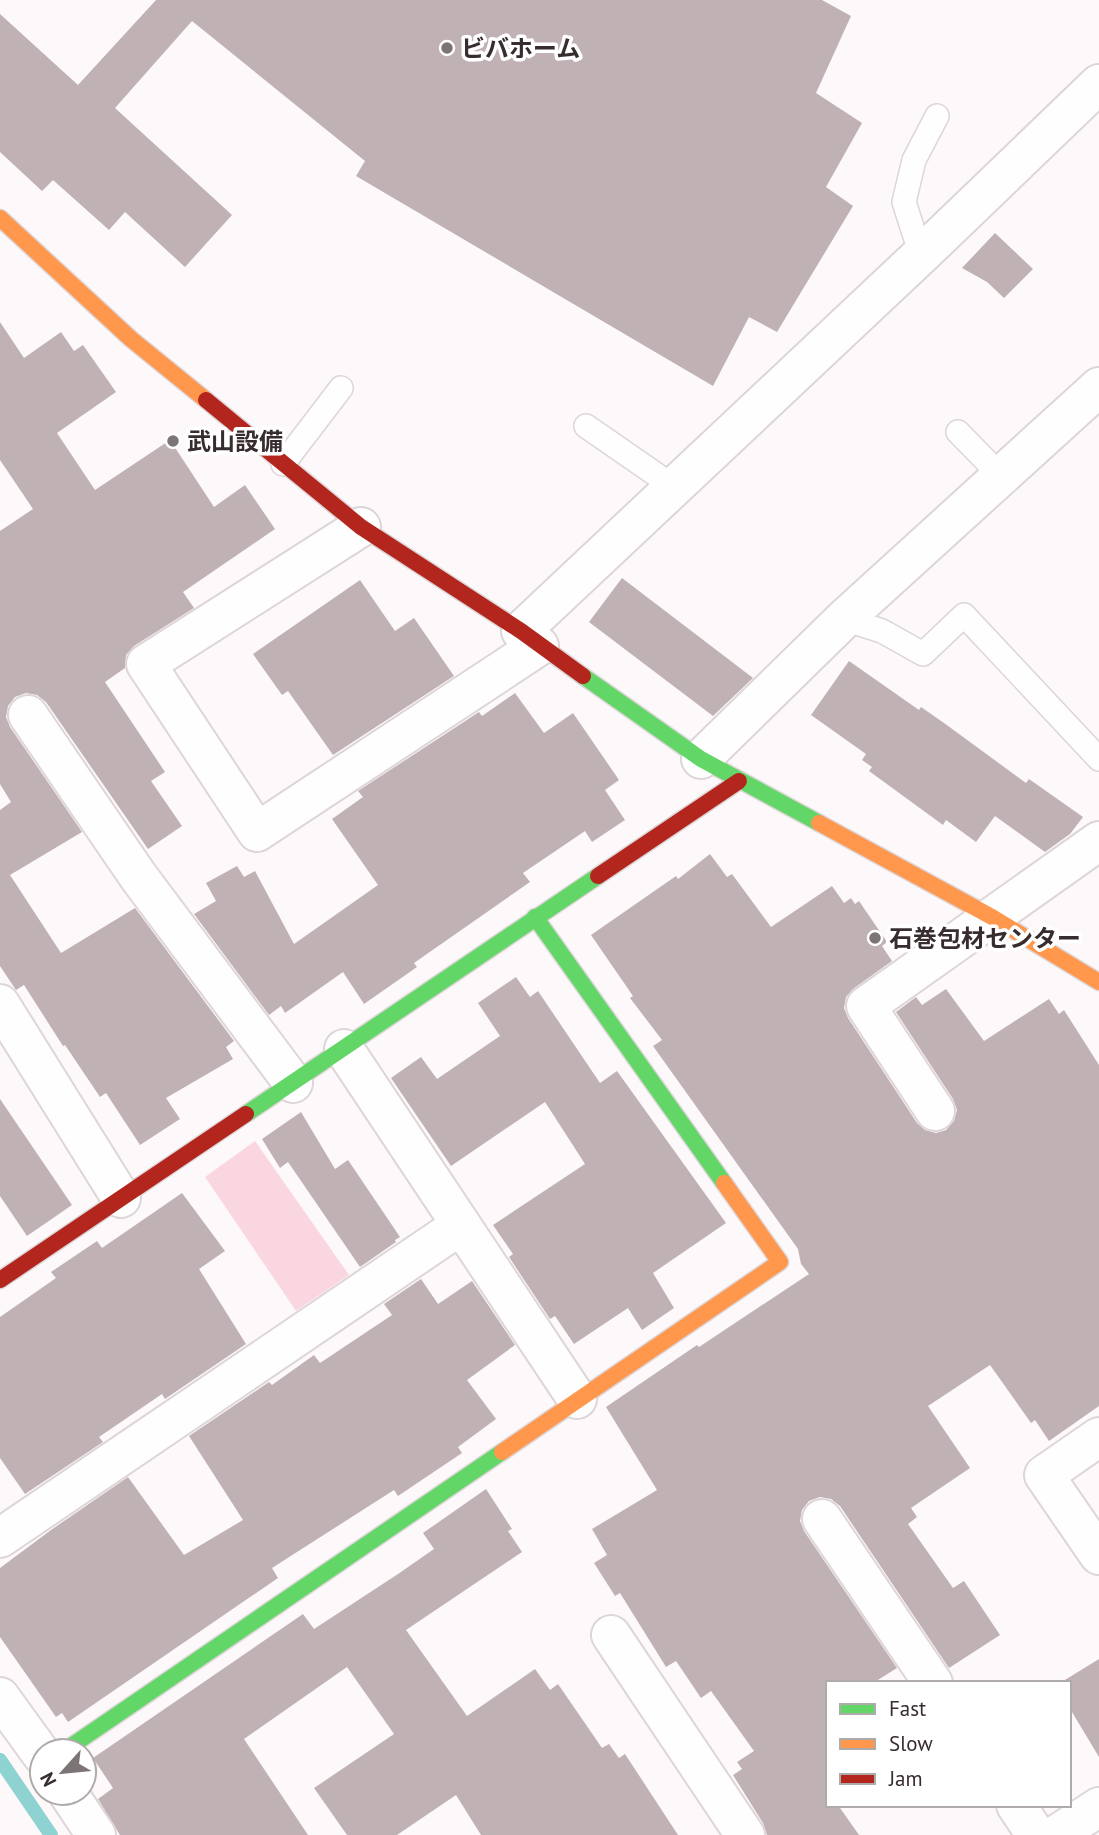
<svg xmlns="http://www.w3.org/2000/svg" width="1099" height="1835" font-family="'PT Sans','Noto Sans JP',sans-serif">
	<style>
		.green { fill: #fad6e0 }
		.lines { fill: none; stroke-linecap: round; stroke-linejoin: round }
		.stream { stroke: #8ed2d1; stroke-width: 14 }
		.building { fill: #c0b1b5 }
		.lane-casing { stroke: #ddd5d7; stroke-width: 26 }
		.street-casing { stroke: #ddd5d7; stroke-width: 42 }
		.fast-casing { stroke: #ddd5d7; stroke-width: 19 }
		.slow-casing { stroke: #ddd5d7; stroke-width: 19 }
		.jam-casing { stroke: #ddd5d7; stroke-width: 19 }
		.lane { stroke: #fffefe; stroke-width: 23 }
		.street { stroke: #fffefe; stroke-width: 38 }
		.fast { stroke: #63d668; stroke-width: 16 }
		.slow { stroke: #ff974d; stroke-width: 16 }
		.jam { stroke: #b3261e; stroke-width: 16 }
		.poi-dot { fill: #7c7475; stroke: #fff; stroke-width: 2.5 }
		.labels { text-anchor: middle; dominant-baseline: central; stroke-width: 7; stroke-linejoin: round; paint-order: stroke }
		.poi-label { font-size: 24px; font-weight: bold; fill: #372c2e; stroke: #fff; text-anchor: start }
	</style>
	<rect width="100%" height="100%" fill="#fdf9fa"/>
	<!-- green -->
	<polygon class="green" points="255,1141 349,1275 296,1311 205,1177"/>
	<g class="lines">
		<!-- stream -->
		<polyline class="stream" points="0,1760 51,1835"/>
	</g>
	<!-- building -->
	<g class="building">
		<polygon points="156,0 822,0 851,16 816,93 862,123 826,187 853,206 777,332 749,317 713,386 356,176 365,161 192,21 115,108 232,215 185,267 125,212 109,230 53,180 42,191 0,152 0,14 78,85"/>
		<polygon points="995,233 1033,269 1004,298 987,282 962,268"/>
		<polygon points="0,322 24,358 61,332 74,351 83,345 116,392 57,433 95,490 170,440 214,507 245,485 275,529 183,592 194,608 134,646 126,655 125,668 105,682 165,772 151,781 182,826 148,849 46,702 37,695 26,693 15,697 8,706 6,717 10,727 82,832 10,875 61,953 135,908 234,1041 226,1047 233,1059 166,1098 180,1119 140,1145 106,1093 100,1097 65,1045 63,1046 24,985 16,990 0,966 0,810 11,802 0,784 0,531 33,509 0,460"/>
		<polygon points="622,578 753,678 713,716 589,622"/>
		<polygon points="360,580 395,631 414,618 454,676 333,755 288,691 282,695 253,654"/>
		<polygon points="849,661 919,710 921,707 944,723 1026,783 1029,779 1083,817 1070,834 1045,852 995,816 976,842 946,820 943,825 869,771 872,767 862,760 866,754 811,715"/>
		<polygon points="515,693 544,733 573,713 619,780 605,790 625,820 592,842 585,831 523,873 530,882 414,963 417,967 364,1004 343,972 285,1013 281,1006 269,1015 194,914 216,901 206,883 237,866 244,877 255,871 294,944 378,885 332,819 363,797 358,791 479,712 482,716"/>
		<polygon points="710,854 727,877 732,874 771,927 832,886 844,903 851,898 855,904 859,901 887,942 882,946 892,961 853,989 846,997 844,1008 848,1018 917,1123 925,1130 936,1133 946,1130 954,1121 957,1110 953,1099 896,1012 916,997 922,1005 946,989 984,1041 1049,999 1059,1014 1064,1010 1099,1065 1099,1406 1049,1441 1035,1420 1031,1423 990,1365 928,1406 970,1468 911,1508 917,1517 908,1524 953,1588 964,1581 1000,1635 949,1668 840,1506 831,1499 820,1497 809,1501 802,1510 800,1521 804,1531 897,1668 873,1683 828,1683 828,1805 838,1805 859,1835 767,1835 763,1823 733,1775 742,1769 737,1762 754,1751 711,1691 701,1698 676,1661 666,1667 620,1593 615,1596 594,1563 607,1555 592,1529 657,1490 606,1407 697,1345 699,1347 809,1274 801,1264 798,1249 653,1046 662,1040 630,998 633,996 591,935 676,876 678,879"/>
		<polygon points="516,977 530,997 538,991 600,1083 617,1071 726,1223 653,1273 674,1308 642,1330 628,1308 574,1344 555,1316 550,1319 509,1257 513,1254 493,1225 585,1164 545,1102 451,1166 391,1078 421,1057 437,1079 500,1036 478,1003"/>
		<polygon points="0,1099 72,1205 27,1236 0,1196"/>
		<polygon points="301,1112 335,1169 348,1160 400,1237 395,1240 396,1242 360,1267 288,1162 280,1168 262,1139"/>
		<polygon points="182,1193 225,1251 199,1269 246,1344 165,1399 162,1394 99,1437 103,1442 25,1494 0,1458 0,1317 56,1278 51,1272 97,1241 102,1248"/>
		<polygon points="421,1279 438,1304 472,1281 515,1345 467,1380 496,1419 458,1447 462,1453 398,1496 394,1490 272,1568 278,1578 68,1722 62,1713 56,1717 0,1637 0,1568 51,1530 128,1477 184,1555 243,1520 189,1436 269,1382 272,1385 314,1355 320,1363 392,1315 384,1304"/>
		<polygon points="486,1489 512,1529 508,1531 522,1552 406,1630 467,1716 535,1669 550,1690 558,1684 602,1748 609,1744 619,1758 625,1754 678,1835 481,1835 456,1795 397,1835 347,1835 314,1788 394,1734 347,1667 244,1739 308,1835 120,1835 98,1799 113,1788 93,1758 303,1614 314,1629 398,1574 434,1549 423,1533"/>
		<polygon points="1099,1659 1099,1757 1069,1707 1069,1683 1060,1683"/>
	</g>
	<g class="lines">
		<defs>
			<g id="lane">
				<polyline points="921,255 904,202 914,160 937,116"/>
				<polyline points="586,426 674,487"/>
				<polyline points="958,432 1001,476"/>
				<polyline points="283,464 341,388"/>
				<polyline points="844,619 882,631 923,654 964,615 1099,759"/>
			</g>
			<g id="street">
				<polyline points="361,527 146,664 257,832 539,646"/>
				<polyline points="521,631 921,255 1099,84"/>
				<polyline points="28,715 138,876 293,1083"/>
				<polyline points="701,759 844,619 1099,387"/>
				<polyline points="0,1004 121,1198"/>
				<polyline points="344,1049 577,1399"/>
				<polyline points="935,1111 866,1006 1099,841"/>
				<polyline points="1099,1437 1044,1475 1099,1555"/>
				<polyline points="822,1519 933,1683"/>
				<polyline points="0,1538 461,1225"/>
				<polyline points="611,1635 745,1835"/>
				<polyline points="0,1697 42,1755"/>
				<polyline points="68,1793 96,1835"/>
				<polyline points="1016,1805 1036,1835"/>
				<polyline points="1056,1835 1099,1807"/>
			</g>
			<g id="fast">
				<polyline points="583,676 701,759 819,823"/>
				<polyline points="535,917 724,1183"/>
				<polyline points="246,1114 598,876"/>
				<polyline points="64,1751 502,1452"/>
			</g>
			<g id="slow">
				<polyline points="0,218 131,339 206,400"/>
				<polyline points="819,823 992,917 1099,982"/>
				<polyline points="502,1452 780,1262 724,1183"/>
			</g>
			<g id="jam">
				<polyline points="206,400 361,527 521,631 583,676"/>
				<polyline points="598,876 739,781"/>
				<polyline points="0,1280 246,1114"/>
			</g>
		</defs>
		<!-- lane casing -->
		<use href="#lane" class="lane-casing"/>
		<!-- street casing -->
		<use href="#street" class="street-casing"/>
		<!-- fast casing -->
		<use href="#fast" class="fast-casing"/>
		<!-- slow casing -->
		<use href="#slow" class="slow-casing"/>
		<!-- jam casing -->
		<use href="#jam" class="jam-casing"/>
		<!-- lane -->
		<use href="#lane" class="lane"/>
		<!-- street -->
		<use href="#street" class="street"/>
		<!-- fast -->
		<use href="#fast" class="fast"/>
		<!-- slow -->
		<use href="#slow" class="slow"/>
		<!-- jam -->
		<use href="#jam" class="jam"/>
	</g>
	<!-- markers -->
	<g class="poi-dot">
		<circle cx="447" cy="48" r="7"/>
		<circle cx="173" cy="441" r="7"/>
		<circle cx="875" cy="938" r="7"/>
	</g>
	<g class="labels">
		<!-- poi labels -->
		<g class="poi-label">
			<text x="461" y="48">ビバホーム</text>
			<text x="187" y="441">武山設備</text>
			<text x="889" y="938">石巻包材センター</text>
		</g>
	</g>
	<!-- legend -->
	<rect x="826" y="1681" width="245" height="126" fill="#ffffff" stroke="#afabab" stroke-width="2"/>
	<rect x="840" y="1704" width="35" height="10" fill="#63d668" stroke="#afabab" stroke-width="2"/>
	<text x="889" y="1716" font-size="21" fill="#372c2e">Fast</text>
	<rect x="840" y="1739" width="35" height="10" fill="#ff974d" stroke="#afabab" stroke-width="2"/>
	<text x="889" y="1751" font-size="21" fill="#372c2e">Slow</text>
	<rect x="840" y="1774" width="35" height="10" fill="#b3261e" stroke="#afabab" stroke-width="2"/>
	<text x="889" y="1786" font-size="21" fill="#372c2e">Jam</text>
	<!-- north arrow -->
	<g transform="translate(63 1772) rotate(243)"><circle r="33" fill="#ffffff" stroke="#afabab" stroke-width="2"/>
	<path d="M0-5L12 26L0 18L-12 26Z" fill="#7c7475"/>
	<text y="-10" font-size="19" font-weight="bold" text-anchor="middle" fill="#372c2e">N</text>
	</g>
</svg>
